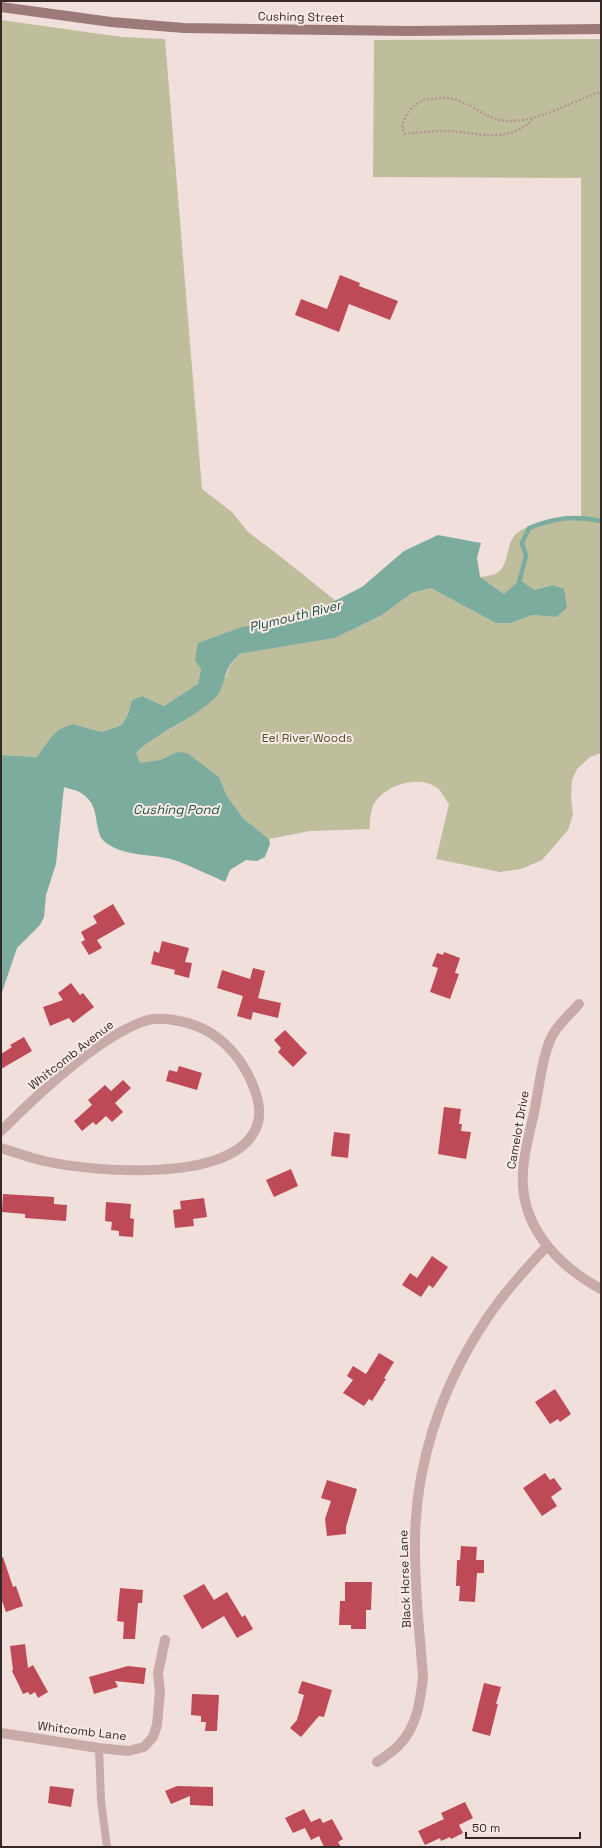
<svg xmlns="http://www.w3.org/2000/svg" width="602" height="1848" font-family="'Space Grotesk',sans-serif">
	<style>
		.green { fill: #bfbe9c }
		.water { fill: #7cac9d }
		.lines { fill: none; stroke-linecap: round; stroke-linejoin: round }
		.stream { stroke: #7cac9d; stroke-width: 4.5 }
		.building { fill: #bf4a57 }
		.path { stroke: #b39592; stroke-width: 2.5; stroke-dasharray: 2 2; stroke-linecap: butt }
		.lane { stroke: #c8aba8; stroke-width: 8 }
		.street { stroke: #c8aba8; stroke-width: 10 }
		.secondary { stroke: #9b7a79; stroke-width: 10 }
		.labels { text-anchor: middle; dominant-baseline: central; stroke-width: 4; stroke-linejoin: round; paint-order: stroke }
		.street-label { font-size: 12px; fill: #352828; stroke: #f8ebe7 }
		.park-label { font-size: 12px; fill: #51522d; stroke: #f8ebe7 }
		.water-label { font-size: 13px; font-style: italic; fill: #205445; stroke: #f8ebe7 }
	</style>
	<rect width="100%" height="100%" fill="#f0dfdb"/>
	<!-- green -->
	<g class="green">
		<polygon points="1,20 122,37 165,39 202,489 232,512 248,532 276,553 336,601 321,608 298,616 242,627 201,669 198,685 164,706 142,696 132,700 128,714 122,725 102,732 73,724 51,737 38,757 1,755"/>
		<path d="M601,39V753L590,757L577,769L572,780L571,798L573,815L568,830L542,860L521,869L500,872L436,859L449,804C445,799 441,790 436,787C418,775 387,785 375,802C371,808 369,822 370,829L310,831L269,839L244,819L227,796L219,777L177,752L160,760L139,764L136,753L151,740L182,722L226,677L229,667L239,654L335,638L382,615L412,593L431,588L458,602L511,623L532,615L556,617L551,585L534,590L504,594L480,577C484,576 491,576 495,574C511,566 504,546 516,534C527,523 565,519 581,517V178L373,177L374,40Z"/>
	</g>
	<!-- water -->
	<path class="water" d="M438,535L481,543L477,558L480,577L504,594L520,580L534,590L552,585L564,589L567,608L556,617L532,615L511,623H496L431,588L412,593L382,615L335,638L239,654C236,658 232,662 229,666C224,676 223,691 214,699C190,721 159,731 136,753L140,763L160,760L177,752L187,753L219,777L227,796L244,819L269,839L270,844L265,857L257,861L246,860L230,870L225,882C209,875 193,867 177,861C156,853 127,858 106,843C91,831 103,806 81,793C77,790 69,789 64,787L56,864L46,895L44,917L40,925L17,948L1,995V755L37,757L51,737L60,729L73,724L102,732L122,725L128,714L132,700L142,696L164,706L198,684L201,669L195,660L198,643L242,627L298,616L321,608L362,587L404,551Z"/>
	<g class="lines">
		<!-- stream -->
		<path class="stream" d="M518,586L526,556L522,543L529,528C555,518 574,515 601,521"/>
	</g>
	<!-- building -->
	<g class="building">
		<polygon points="340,275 360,283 359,286 398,301 390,320 349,304 339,332 295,315 301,299 327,309"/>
		<polygon points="113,904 125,924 97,940 102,948 89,955 81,942 85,940 81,932 97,923 93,916"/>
		<polygon points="162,941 189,948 185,962 192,963 189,978 174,974 175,970 151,964 154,951 159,953"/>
		<polygon points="444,952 460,958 455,973 459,974 450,999 430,992 438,968 432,966 437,953 443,955"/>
		<polygon points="253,968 265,971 258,998 281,1003 278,1018 253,1012 251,1020 237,1016 243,996 217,988 222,970 250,979"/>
		<polygon points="71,983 80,995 83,993 94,1007 73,1023 69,1018 50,1026 43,1007 63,1000 58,993"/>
		<polygon points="285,1030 307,1053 293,1067 278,1052 281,1048 274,1040"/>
		<polygon points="24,1037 32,1051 1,1069 1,1054 12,1047 10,1045"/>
		<polygon points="179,1066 202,1073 197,1090 166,1081 169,1070 177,1072"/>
		<polygon points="123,1080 131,1088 115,1103 123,1112 112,1122 106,1116 96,1125 93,1122 82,1131 74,1121 92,1105 88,1100 105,1085 111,1091"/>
		<polygon points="444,1107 461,1109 459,1124 462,1124 461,1131 471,1132 466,1159 438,1154"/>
		<polygon points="334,1132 350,1134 348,1158 331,1156"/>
		<polygon points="291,1169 298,1186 274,1197 266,1180"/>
		<polygon points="3,1194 54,1197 54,1204 67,1205 66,1221 25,1218 25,1214 2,1212"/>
		<polygon points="204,1198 207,1217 193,1219 194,1226 175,1228 173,1210 181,1209 180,1201"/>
		<polygon points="106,1202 131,1204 130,1218 134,1219 133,1237 119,1236 119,1231 111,1230 112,1222 105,1221"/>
		<polygon points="432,1256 448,1267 433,1288 429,1285 421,1297 402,1285 410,1273 417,1278"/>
		<polygon points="379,1353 394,1362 384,1378 386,1379 372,1401 369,1399 364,1406 343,1393 353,1380 347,1376 353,1366 366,1374"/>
		<polygon points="555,1389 571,1414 560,1422 558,1419 550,1424 535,1402"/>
		<polygon points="545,1473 550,1480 554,1478 562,1489 551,1497 557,1506 542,1516 523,1488"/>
		<polygon points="327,1480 357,1489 346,1527 346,1534 327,1536 325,1519 331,1501 321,1498"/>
		<polygon points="461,1546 477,1547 476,1560 484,1560 484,1573 477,1573 475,1602 459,1601 460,1586 456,1586 457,1560 460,1560"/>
		<polygon points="3,1557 13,1587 16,1586 23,1606 6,1612 1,1598 1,1558"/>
		<polygon points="345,1582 372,1582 371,1610 366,1610 366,1629 351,1629 351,1625 339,1625 340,1601 345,1601"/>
		<polygon points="204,1584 214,1600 227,1592 242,1617 245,1615 253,1629 237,1638 224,1616 202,1629 183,1596"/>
		<polygon points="120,1588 143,1590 142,1603 138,1603 135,1639 123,1639 124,1622 117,1621"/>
		<polygon points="25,1644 28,1668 33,1665 48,1692 38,1698 35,1692 30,1695 28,1692 23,1694 12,1671 13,1670 10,1646"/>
		<polygon points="128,1666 146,1668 144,1684 115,1681 118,1687 94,1694 89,1677"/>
		<polygon points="302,1681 332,1690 324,1717 319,1716 301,1737 290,1728 297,1720 304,1695 298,1693"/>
		<polygon points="484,1683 501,1687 496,1704 498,1704 490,1736 472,1731"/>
		<polygon points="192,1694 219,1695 217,1731 205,1731 206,1722 201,1722 201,1716 191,1715"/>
		<polygon points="50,1786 74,1789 71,1807 48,1803"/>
		<polygon points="177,1786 213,1787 213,1806 190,1805 190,1796 171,1804 165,1791"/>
		<polygon points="465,1802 473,1818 459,1825 463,1833 451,1839 450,1837 441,1841 440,1838 425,1845 418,1831 444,1819 441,1813"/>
		<polygon points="304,1809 311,1822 320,1818 323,1823 332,1819 343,1839 338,1842 341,1847 324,1847 319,1836 311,1840 305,1828 293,1833 285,1818"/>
	</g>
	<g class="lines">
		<!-- path -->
		<path class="path" d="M533,119C510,144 478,133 448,131C434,131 419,132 405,134L402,128C405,115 409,108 420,102C425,99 430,99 435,99C439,98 443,97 447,98C471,100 487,123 512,121C544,120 571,101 601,92"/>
		<!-- lane -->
		<polyline class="lane" points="99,1748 101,1801 107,1847"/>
		<!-- street -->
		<g class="street">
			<path d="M579,1004C571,1013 561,1022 555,1031C543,1048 539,1088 535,1108C530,1133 521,1160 523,1186C526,1233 562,1268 601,1289"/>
			<path d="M1,1131C36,1096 101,1034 148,1020C157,1018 170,1019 179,1021C216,1028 241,1054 254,1088C259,1101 262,1115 256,1128C233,1184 92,1172 44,1161C29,1158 15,1152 1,1148"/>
			<polyline points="1,1733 99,1748 128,1751 144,1747 153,1737 157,1725 160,1692 158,1673 165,1640"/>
			<path d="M377,1762C384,1757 393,1752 399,1745C417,1727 420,1702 423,1678C420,1633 414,1587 415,1542C415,1466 441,1389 482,1326C500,1297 524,1271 547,1246"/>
		</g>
		<!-- secondary -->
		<polyline class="secondary" points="1,7 111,22 184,28 409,31 601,29"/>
	</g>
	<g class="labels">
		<!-- street labels -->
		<g class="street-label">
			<text transform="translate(301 17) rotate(1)">Cushing Street</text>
			<text transform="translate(71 1055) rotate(-38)">Whitcomb Avenue</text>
			<text transform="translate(518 1130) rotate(-80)">Camelot Drive</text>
			<text transform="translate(405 1579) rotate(-92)">Black Horse Lane</text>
			<text transform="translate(82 1731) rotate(7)">Whitcomb Lane</text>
		</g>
		<!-- park labels -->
		<g class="park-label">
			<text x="307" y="738">Eel River Woods</text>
		</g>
		<!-- water labels -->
		<g class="water-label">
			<text transform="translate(295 616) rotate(-14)">Plymouth River</text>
			<text x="176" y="809">Cushing Pond</text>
		</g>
	</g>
	<!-- border -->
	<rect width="602" height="1848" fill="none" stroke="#352828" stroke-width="4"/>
	<!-- scale -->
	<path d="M466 1832v6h114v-6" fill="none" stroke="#352828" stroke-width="2"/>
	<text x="472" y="1832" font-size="12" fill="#352828" stroke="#f8ebe7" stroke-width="3" paint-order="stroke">50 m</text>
</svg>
